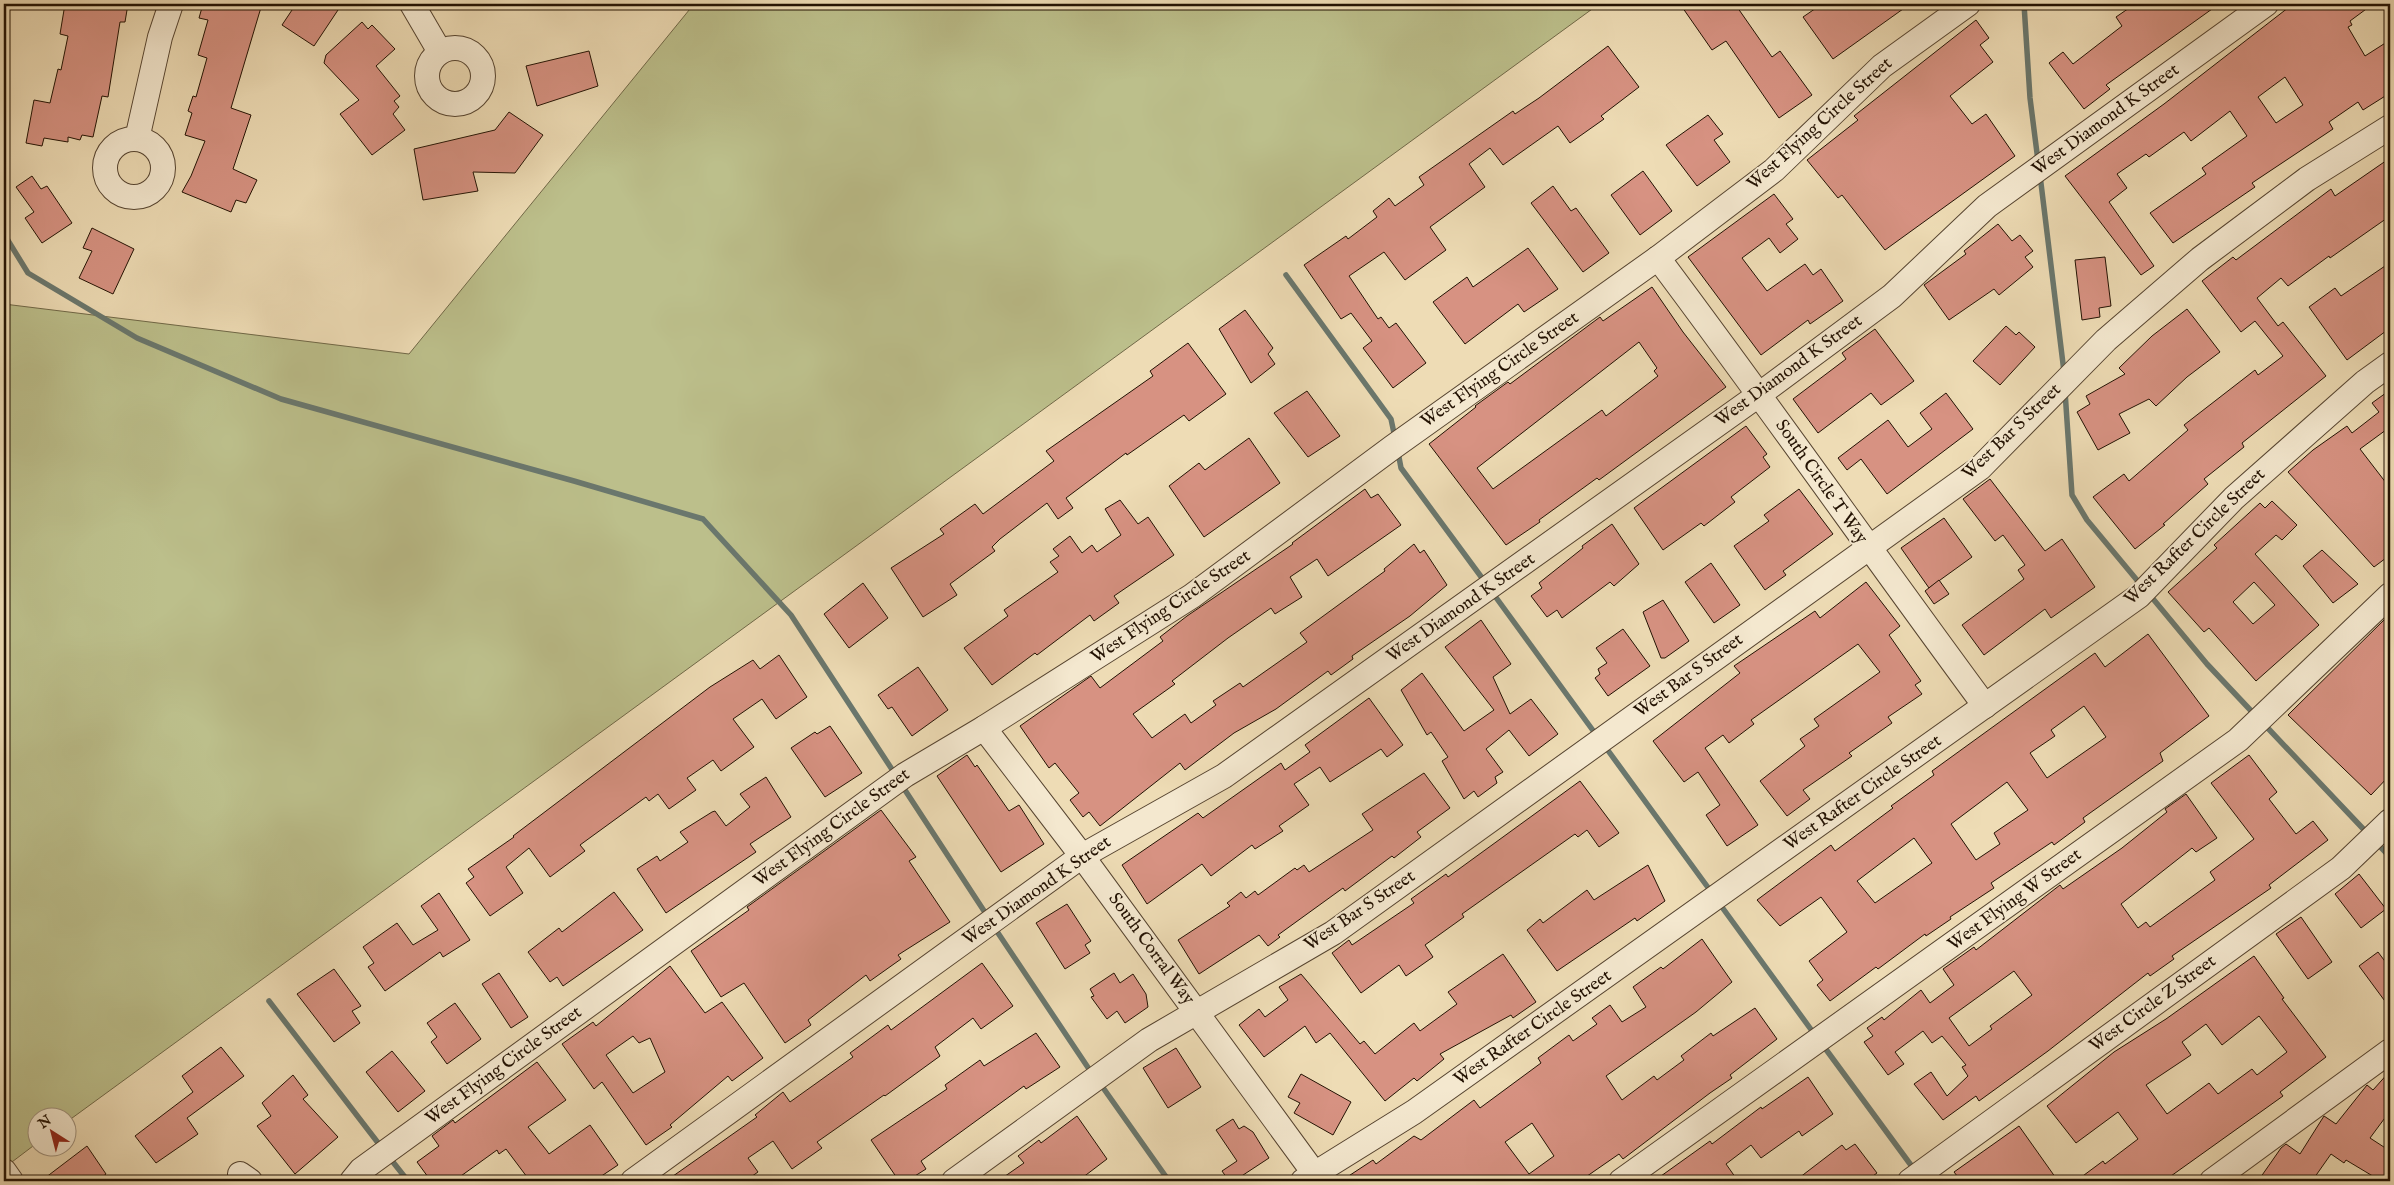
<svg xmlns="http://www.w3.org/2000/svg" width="2394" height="1185" font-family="'IM FELL English',serif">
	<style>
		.green { fill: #bcbf8b; stroke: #706847 }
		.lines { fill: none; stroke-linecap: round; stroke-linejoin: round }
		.stream { stroke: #6a776d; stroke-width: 5.5 }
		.building { fill: #d79282; stroke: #231203; fill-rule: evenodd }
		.minor-casing { stroke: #564430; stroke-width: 26 }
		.minor { stroke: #f4e8cf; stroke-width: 24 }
		.labels { text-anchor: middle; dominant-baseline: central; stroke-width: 4; stroke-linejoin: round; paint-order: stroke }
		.street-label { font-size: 18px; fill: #231203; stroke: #f4e8cf }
	</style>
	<rect width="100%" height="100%" fill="#eedcb5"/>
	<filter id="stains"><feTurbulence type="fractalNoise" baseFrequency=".004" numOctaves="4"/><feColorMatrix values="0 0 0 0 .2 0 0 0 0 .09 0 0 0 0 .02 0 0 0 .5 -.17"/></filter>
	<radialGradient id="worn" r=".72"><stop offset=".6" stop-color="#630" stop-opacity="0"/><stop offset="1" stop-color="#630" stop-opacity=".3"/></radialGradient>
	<!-- green -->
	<polygon class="green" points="694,4 1599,4 68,1121 68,1118 38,1118 37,1143 4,1168 4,304 409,354"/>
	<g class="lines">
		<!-- stream -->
		<g class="stream">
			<polyline points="2024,4 2030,98 2038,161"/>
			<polyline points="2040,175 2064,372"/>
			<polyline points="4,234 28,273 137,338 281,399 574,481 703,519 791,615 895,774"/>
			<polyline points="1286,275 1391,419 1395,438"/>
			<polyline points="2065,391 2072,495 2087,520 2141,585"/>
			<polyline points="1398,452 1401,468 1485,582"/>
			<polyline points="1492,592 1597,736"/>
			<polyline points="2149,594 2207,664 2255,715"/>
			<polyline points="2263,723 2369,835"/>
			<polyline points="1604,745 1712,893"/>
			<polyline points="901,784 988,917"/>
			<polyline points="2375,841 2390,857"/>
			<polyline points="1719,903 1815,1035"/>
			<polyline points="994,927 1093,1075"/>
			<polyline points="269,1001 382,1148"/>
			<polyline points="1822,1044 1916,1172"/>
			<polyline points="1099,1082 1169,1181"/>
			<polyline points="389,1157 408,1181"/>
		</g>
	</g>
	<!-- building -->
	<g class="building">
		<polygon points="65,4 128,4 125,22 120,22 108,97 102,96 93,137 82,135 80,140 68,137 68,142 44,138 42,146 26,143 34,100 50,103 58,69 61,70 68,36 60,34"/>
		<polygon points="203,4 262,4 231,108 251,115 233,169 257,180 246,203 236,200 231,212 182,192 191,176 205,141 185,135 192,113 188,111 193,96 196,97 207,58 198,55 208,20 199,18"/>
		<polygon points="296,4 342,4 314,46 282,25"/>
		<polygon points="1680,4 1735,4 1772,57 1780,51 1812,95 1779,118 1726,41 1712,50"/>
		<polygon points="1822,4 1910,4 1833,59 1803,17"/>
		<polygon points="2135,4 2219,4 2106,85 2110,89 2084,109 2049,63 2063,52 2073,64 2122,26 2116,17"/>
		<path d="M2293,4H2373L2350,21L2352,25L2348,27L2365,56L2390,40V93L2363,110L2358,102L2329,122L2333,129L2252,183L2255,187L2173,243L2150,213L2206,174L2202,168L2247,136L2230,111L2191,141L2184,132L2149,157L2146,154L2117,174L2127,188L2109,202L2154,266L2141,275L2065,176L2164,104ZM2285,77L2303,105L2276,123L2258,97Z"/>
		<polygon points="1976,20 1989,38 1980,45 1993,62 1950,96 1972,124 1986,114 2015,156 1885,250 1842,195 1838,198 1807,160 1858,120 1854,116"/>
		<polygon points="362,22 368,29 372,25 395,49 376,66 400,96 394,101 399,107 393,114 405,130 372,155 340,114 359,100 324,63 326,55"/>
		<polygon points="1608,46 1639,87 1601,116 1604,119 1570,143 1558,126 1503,165 1490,148 1469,164 1485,187 1430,227 1446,250 1405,280 1384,252 1349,276 1378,319 1381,317 1389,328 1396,323 1426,363 1393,388 1363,348 1372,341 1351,313 1341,319 1304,265 1346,236 1348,239 1377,217 1373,211 1389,198 1395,206 1424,185 1419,177 1513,111 1515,114 1539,98"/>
		<polygon points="589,51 598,86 537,106 526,66"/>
		<polygon points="509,112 543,135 515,173 473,172 478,191 423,200 414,149 495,130"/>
		<polygon points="1708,115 1723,134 1714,140 1730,162 1697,186 1666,145"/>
		<polygon points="2390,158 2390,216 2330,258 2329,256 2288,286 2281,278 2257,298 2278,326 2283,322 2326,376 2242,443 2244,447 2204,479 2208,484 2163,524 2165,525 2135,549 2093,497 2124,474 2129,481 2188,430 2184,425 2255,370 2258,375 2283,356 2255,321 2241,332 2202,281 2233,257 2236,260 2331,189 2335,196"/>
		<polygon points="1643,171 1672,211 1640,235 1611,195"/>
		<polygon points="32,176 41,189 47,186 72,223 42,243 25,218 34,212 16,187"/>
		<polygon points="1553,186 1571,211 1576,208 1609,253 1583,272 1531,203"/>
		<polygon points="1774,194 1793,219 1786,224 1798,239 1780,253 1769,238 1742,258 1767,291 1805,264 1813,275 1821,269 1843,301 1810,324 1808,320 1761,355 1688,257"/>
		<polygon points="1998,224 2012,241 2020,235 2033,251 2025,257 2033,267 1999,295 1994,289 1949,320 1924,285 1966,254 1964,251"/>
		<polygon points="92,228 134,249 113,294 79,278 92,251 83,248"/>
		<polygon points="1528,248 1558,289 1524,312 1518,304 1465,344 1433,302 1467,277 1473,287"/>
		<polygon points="2105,257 2111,306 2099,308 2100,317 2082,320 2075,260"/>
		<polygon points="2385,266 2390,275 2390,328 2347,360 2309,307 2335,288 2341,296"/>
		<path d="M1652,287L1683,332L1726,387L1599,480L1597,478L1539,520L1540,522L1506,545L1429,444L1476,407L1475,406L1508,382L1510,384L1600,317L1603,321ZM1639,342L1657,368L1654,371L1658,376L1606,416L1602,410L1493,489L1477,468Z"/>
		<polygon points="2187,309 2220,352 2187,377 2156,406 2149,399 2119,414 2130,433 2098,450 2077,412 2090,404 2086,396 2125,374 2119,368 2152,336"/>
		<polygon points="1245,310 1273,348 1268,354 1275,364 1251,383 1219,329"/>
		<polygon points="2006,326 2016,335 2019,332 2035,347 2000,385 1973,361"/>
		<polygon points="1875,329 1914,381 1881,405 1871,393 1818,433 1793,399 1846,359 1842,353"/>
		<polygon points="1188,343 1226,394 1189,421 1184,415 1127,455 1126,453 1066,498 1073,508 1058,519 1047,503 1000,539 992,547 995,551 950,584 957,595 923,617 891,568 944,534 940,529 975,504 983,514 1054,461 1046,451 1153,376 1150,371"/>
		<polygon points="2390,390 2390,427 2360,449 2390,488 2390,555 2374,567 2288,472 2313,450 2347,426 2352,433 2379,412 2372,403"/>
		<polygon points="1307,391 1340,436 1308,457 1274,413"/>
		<polygon points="1946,393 1973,429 1887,494 1861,459 1847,470 1838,458 1888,420 1908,447 1932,429 1920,413"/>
		<polygon points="1746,426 1767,454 1763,457 1770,467 1731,497 1735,502 1704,526 1701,523 1663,550 1634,508"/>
		<polygon points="1249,438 1280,483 1204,537 1169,486 1199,463 1205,470"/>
		<polygon points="1990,479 2045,551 2062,539 2095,587 2051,618 2045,609 1984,655 1962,625 2024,579 2018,570 2025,565 2003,535 1995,541 1963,499"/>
		<polygon points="1365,489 1371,498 1378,494 1401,525 1328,576 1317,559 1290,577 1302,597 1275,614 1271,608 1228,638 1172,681 1175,684 1133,714 1152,738 1185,714 1191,723 1216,705 1213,701 1240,683 1243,687 1307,642 1300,633 1385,571 1384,569 1414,544 1420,553 1424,550 1447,585 1410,616 1352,656 1353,659 1331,675 1328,671 1276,709 1234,733 1185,770 1180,763 1100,826 1089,812 1083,817 1070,800 1079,793 1055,763 1049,768 1020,726 1091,676 1100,688 1163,641 1160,637 1187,616 1293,544 1292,543"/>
		<polygon points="1799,489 1833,534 1783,571 1786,575 1765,590 1734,546 1769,521 1764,515"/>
		<polygon points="1120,500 1138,524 1148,517 1174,555 1114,596 1119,603 1094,621 1090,615 1037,655 1035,653 992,685 964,648 1008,616 1004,610 1058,572 1050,562 1059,556 1053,549 1070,536 1082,553 1092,545 1097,552 1121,535 1105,509"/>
		<path d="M2272,501L2297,525L2282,540L2276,535L2255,554L2319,625L2256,681L2209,628L2204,632L2168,592L2217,548L2214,545L2260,503L2265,508ZM2254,582L2275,605L2253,624L2233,602Z"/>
		<polygon points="1944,518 1972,557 1929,588 1901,548"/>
		<polygon points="1612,524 1639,564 1614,586 1610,582 1562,618 1557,610 1547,617 1531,596 1542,588 1539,583 1583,548 1582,546"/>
		<polygon points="2322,550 2358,584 2333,603 2303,566"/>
		<polygon points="1711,563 1740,605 1714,623 1685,582"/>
		<polygon points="1939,580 1949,594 1934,604 1925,591"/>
		<polygon points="1866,582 1900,626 1889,635 1921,681 1915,685 1922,694 1888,717 1892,723 1849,753 1852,756 1803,790 1810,799 1787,816 1760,781 1805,746 1800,739 1819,726 1814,719 1880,672 1858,644 1751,720 1754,724 1729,743 1723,735 1705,748 1758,825 1727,846 1706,815 1720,805 1698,772 1684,782 1653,741 1740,673 1734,666 1815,611 1820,618"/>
		<polygon points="863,583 888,618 849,648 824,614"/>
		<polygon points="1663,600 1689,641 1665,658 1661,658 1643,612"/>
		<polygon points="2390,614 2390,775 2371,795 2288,715"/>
		<polygon points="1481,620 1511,664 1493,677 1510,714 1531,699 1558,734 1529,756 1509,730 1486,749 1503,772 1495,777 1497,783 1478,797 1474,791 1464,799 1442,761 1448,757 1431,732 1427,735 1401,690 1422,673 1464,731 1494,710 1445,647"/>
		<polygon points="1623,629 1650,666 1608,696 1595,678 1600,674 1598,669 1607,663 1596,648"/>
		<path d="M2148,634L2209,716L2160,753L2163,761L2083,818L2085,822L2054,845L2052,842L1991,883L1994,888L1950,917L1951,919L1926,936L1925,934L1878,969L1876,967L1830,1001L1817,985L1823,980L1809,961L1847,932L1821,897L1780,926L1757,900L1831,845L1835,851L1893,808L1891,806L1934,775L1932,771L2095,653L2105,667ZM2084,706L2106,737L2047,778L2030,753L2055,736L2051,730ZM2007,782L2028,810L1994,833L2000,844L1976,860L1951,824ZM1914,838L1932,863L1875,903L1857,881Z"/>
		<polygon points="779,655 807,697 776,719 762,699 733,719 754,747 721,771 713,760 687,778 696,790 669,809 658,794 649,801 646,797 580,845 585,851 550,877 529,848 506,867 523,893 490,916 466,883 474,877 468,869 514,837 513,836 710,687 753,660 760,669"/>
		<polygon points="918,667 948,710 912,736 892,707 888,709 878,695"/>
		<polygon points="1369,698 1403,745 1387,757 1381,749 1330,782 1320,767 1294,784 1309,805 1279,826 1283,831 1255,849 1252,845 1211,876 1202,864 1147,904 1122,865 1198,813 1203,818 1281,763 1285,770 1310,752 1305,745"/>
		<polygon points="830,726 862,773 825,797 791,748 815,732 817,734"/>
		<polygon points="967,755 975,767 977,765 1009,811 1019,805 1044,844 1001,872 937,776"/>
		<path d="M2249,755L2277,792L2269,799L2296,834L2313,821L2328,840L2269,885L2271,888L2172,956L2174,959L2150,976L2148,973L2048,1051L1979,1101L1976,1096L1943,1120L1914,1084L1931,1072L1947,1096L1968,1076L1962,1067L1966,1065L1942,1036L1932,1043L1923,1031L1895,1052L1904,1064L1888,1075L1864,1042L1873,1036L1867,1028L1882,1017L1884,1020L1921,990L1930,1003L1954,985L1943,969L1974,947L1976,950L2060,885L2063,889L2122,848L2167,812L2165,809L2186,794L2217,838L2196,852L2192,848L2121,904L2138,928L2146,922L2150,927L2215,880L2210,872L2254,839L2211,783ZM2014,971L2032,995L1990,1026L1992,1029L1969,1046L1949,1018Z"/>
		<polygon points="1424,773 1450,808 1417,832 1421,837 1394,858 1392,856 1345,891 1343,888 1278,935 1280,937 1268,946 1259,935 1199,974 1178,940 1230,906 1227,903 1241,892 1246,898 1255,891 1258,895 1295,868 1297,870 1304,865 1309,872 1373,830 1362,814"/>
		<polygon points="766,777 791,817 750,844 756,852 666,913 637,869 657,856 660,861 688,842 680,832 712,812 715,811 726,826 750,807 740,794"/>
		<polygon points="1580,781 1619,833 1599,847 1587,830 1578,837 1575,834 1462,914 1464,917 1425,945 1433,957 1406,976 1399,965 1361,993 1332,953 1349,940 1352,945 1414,903 1411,899 1446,874 1448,877"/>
		<polygon points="881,810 916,857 909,861 950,922 898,955 901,959 870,981 866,975 808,1020 811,1025 785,1043 744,983 721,997 691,951 749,910 747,907"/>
		<polygon points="1648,865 1665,901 1637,921 1635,918 1557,971 1527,930 1540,919 1543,923 1587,890 1594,900"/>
		<polygon points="2359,874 2386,909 2361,928 2335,894"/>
		<polygon points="614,892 643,930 563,986 557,977 550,982 528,952 559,928 562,932"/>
		<polygon points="439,893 470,940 443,957 440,952 385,991 368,967 374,963 363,947 397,923 413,945 438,930 421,906"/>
		<polygon points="1067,904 1091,941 1085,945 1090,953 1065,969 1036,923"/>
		<polygon points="2301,917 2332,962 2308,979 2276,934"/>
		<path d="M1702,939L1732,982L1696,1012L1606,1076L1622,1100L1654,1076L1657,1080L1684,1060L1681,1056L1711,1033L1713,1036L1755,1008L1777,1039L1730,1075L1732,1078L1710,1093L1623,1159L1619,1154L1580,1181H1341L1373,1160L1376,1164L1414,1136L1421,1140L1474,1100L1480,1108L1541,1063L1538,1058L1569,1035L1573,1041L1597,1024L1592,1018L1610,1005L1622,1022L1646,1007L1633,987L1661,967L1663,969ZM1532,1123L1554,1156L1529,1174L1505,1142Z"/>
		<polygon points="2378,952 2390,968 2390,1008 2359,966"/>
		<polygon points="1503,954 1536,1002 1513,1018 1511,1015 1440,1054 1444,1059 1417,1081 1414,1078 1385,1101 1330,1033 1316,1043 1305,1026 1264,1057 1239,1025 1259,1009 1265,1017 1288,1000 1279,987 1301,974 1360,1044 1364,1041 1375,1054 1414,1023 1420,1031 1457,1004 1448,992"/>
		<path d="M2254,956L2284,998L2282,999L2326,1057L2280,1092L2283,1096L2164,1181H2076L2103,1161L2105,1164L2138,1139L2118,1112L2076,1143L2047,1106L2114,1052L2166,1019ZM2259,1016L2287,1052L2257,1075L2252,1069L2218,1094L2209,1083L2167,1114L2146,1085L2191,1055L2182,1042L2206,1024L2222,1045Z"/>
		<polygon points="982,963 1013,1006 981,1029 973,1018 935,1047 940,1056 885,1096 884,1095 817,1142 822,1148 792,1169 773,1141 748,1158 758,1172 745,1181 666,1181 757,1117 755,1115 783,1092 790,1102 853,1057 850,1053 888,1025 891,1030"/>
		<path d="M670,966L705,1013L722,1002L763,1058L732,1081L728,1076L670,1125L672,1127L646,1145L602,1082L594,1089L562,1044L593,1022L596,1026ZM633,1036L639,1043L650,1038L665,1072L633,1093L606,1055Z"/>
		<polygon points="334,969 361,1006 352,1011 360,1023 334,1042 297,994"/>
		<polygon points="499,973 528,1017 511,1028 482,984"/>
		<polygon points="1114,973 1120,983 1133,974 1146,994 1148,1007 1125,1023 1117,1011 1107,1019 1091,997 1094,996 1090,989"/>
		<polygon points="455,1003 481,1039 447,1064 431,1042 437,1037 427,1023"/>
		<polygon points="1036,1033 1060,1067 1026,1089 1024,1086 921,1161 926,1169 907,1181 899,1181 871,1140 947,1089 945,1085 980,1060 984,1066"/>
		<polygon points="221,1047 244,1076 187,1118 198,1134 156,1163 135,1136 193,1092 182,1076"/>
		<polygon points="1176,1048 1201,1087 1168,1108 1143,1068"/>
		<polygon points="392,1051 425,1091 398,1112 366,1072"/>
		<polygon points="537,1062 566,1100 528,1127 547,1151 549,1154 590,1125 618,1165 594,1181 530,1181 506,1149 499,1154 497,1150 454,1181 431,1181 417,1162 439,1146 432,1136 453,1120 455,1123"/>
		<polygon points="2390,1071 2390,1111 2370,1138 2390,1151 2390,1181 2381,1181 2346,1160 2344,1163 2331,1154 2312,1181 2258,1181 2281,1148 2286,1144 2300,1154 2324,1116 2336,1124 2367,1085 2373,1090"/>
		<polygon points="1301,1074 1351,1102 1333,1135 1294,1113 1300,1103 1288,1097"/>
		<polygon points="293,1075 308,1095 303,1099 338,1137 295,1174 257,1126 271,1116 262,1103"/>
		<polygon points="1808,1077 1833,1114 1802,1136 1799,1131 1761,1158 1751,1145 1726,1164 1738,1181 1654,1181 1710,1141 1712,1144 1761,1107 1762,1109"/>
		<polygon points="1077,1116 1107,1159 1078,1181 998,1181 1024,1163 1018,1156 1039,1140 1041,1143"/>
		<polygon points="1233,1119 1239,1129 1244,1126 1253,1132 1269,1158 1234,1181 1229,1181 1222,1171 1237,1161 1216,1130"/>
		<polygon points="2019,1126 2058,1181 1961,1181 1954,1172"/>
		<polygon points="1855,1144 1877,1173 1866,1181 1795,1181 1842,1145 1846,1150"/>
		<polygon points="87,1146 106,1174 97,1181 41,1181"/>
	</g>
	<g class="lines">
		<defs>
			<g id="minor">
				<polyline points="412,4 440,52"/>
				<circle cx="455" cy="76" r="28"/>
				<polyline points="137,139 160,37 171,4"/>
				<circle cx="134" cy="168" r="29"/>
				<path d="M1658,258C1769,406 1875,557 1985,706"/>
				<polyline points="984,728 1082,856 1314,1173"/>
				<polyline points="4,1171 11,1181"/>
				<polyline points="240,1174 250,1181"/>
				<polyline points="352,1181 361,1170 905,775 984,728 1192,596 1393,447 1658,258 1774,170 1882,66 1968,4"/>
				<polyline points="633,1181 1082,856 1224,776 1760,394 1892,296 1987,206 2266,4"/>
				<polyline points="954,1181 1149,1040 1333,933 1980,468 2106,340 2200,259 2307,179 2390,127"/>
				<polyline points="1303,1181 1414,1112 2139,596 2234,498 2365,382 2390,364"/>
				<polyline points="1621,1181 2238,740 2390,595"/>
				<polyline points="1910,1181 2341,868 2390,821"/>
				<polyline points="2212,1181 2390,1051"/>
			</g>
		</defs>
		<!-- minor casing -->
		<use href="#minor" class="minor-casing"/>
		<!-- minor -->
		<use href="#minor" class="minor"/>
	</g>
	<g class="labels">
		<!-- street labels -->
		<g class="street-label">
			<text transform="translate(2106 120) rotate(-36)">West Diamond K Street</text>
			<text transform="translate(1820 124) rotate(-42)">West Flying Circle Street</text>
			<text transform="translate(1500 370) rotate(-35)">West Flying Circle Street</text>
			<text transform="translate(1789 371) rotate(-36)">West Diamond K Street</text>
			<text transform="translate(2012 432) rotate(-44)">West Bar S Street</text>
			<text transform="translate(1821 482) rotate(55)">South Circle T Way</text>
			<text transform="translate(2195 537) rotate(-44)">West Rafter Circle Street</text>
			<text transform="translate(1171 607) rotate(-34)">West Flying Circle Street</text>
			<text transform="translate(1461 608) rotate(-35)">West Diamond K Street</text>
			<text transform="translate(1689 676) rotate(-36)">West Bar S Street</text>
			<text transform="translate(1863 793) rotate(-35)">West Rafter Circle Street</text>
			<text transform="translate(832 828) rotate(-36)">West Flying Circle Street</text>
			<text transform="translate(1037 891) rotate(-35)">West Diamond K Street</text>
			<text transform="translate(2015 900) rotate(-36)">West Flying W Street</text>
			<text transform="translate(1360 911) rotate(-34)">West Bar S Street</text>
			<text transform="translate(1151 949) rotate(54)">South Corral Way</text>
			<text transform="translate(2153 1004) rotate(-36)">West Circle Z Street</text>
			<text transform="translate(1533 1028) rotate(-35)">West Rafter Circle Street</text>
			<text transform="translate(504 1066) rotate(-36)">West Flying Circle Street</text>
		</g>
	</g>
	<!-- margin -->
	<rect width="2394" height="1185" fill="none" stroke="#eedcb5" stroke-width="20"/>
	<rect x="5" y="5" width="2384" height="1175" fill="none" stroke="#231203" stroke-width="2.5"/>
	<rect x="10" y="10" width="2374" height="1165" fill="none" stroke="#231203"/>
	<!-- north arrow -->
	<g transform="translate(52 1132) rotate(324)"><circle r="24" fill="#f4e8cf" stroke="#a0927d"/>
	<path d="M0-4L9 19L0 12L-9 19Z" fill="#8f2418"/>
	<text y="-8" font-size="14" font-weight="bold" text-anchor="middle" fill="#231203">N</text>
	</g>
	<rect width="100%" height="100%" filter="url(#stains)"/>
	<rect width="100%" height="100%" fill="url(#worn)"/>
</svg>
